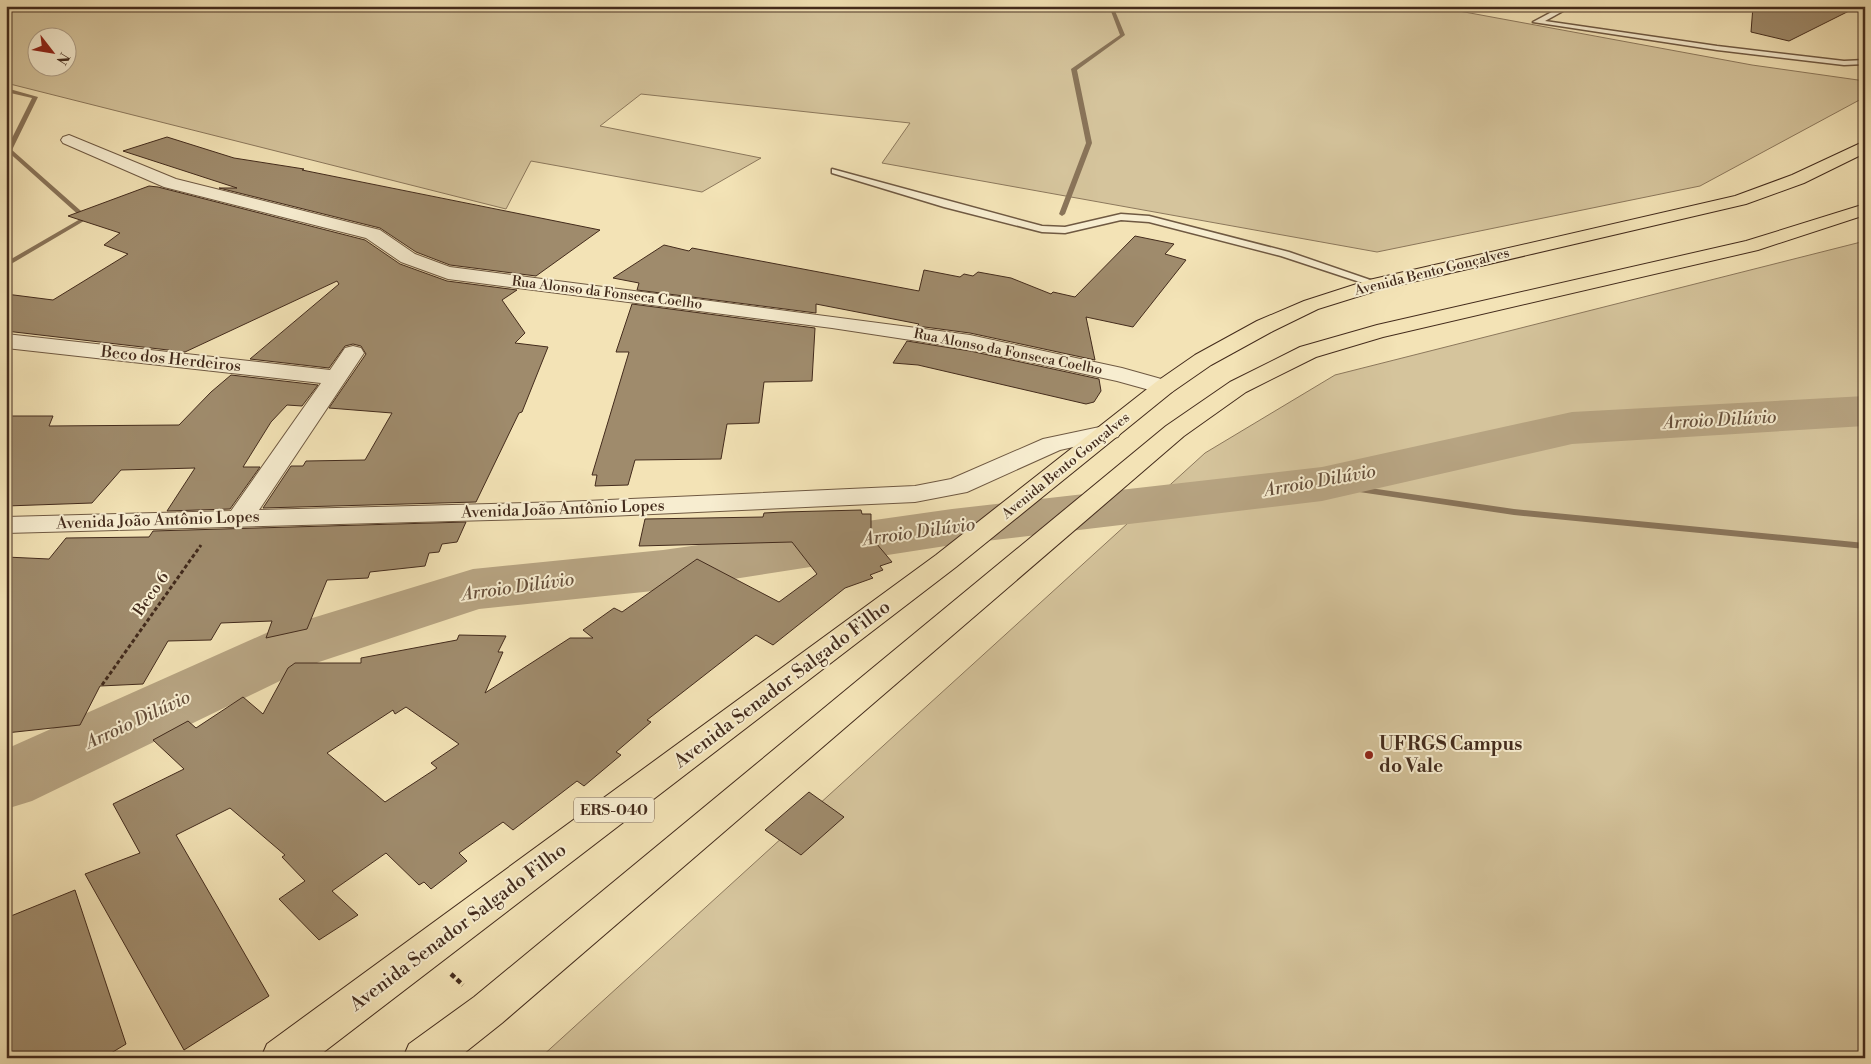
<svg xmlns="http://www.w3.org/2000/svg" width="1871" height="1064" font-family="'Libre Bodoni',serif">
	<style>
		.green { fill: #d5c49c; stroke: #8c785c; fill-rule: evenodd }
		.lines { fill: none; stroke-linecap: round; stroke-linejoin: round }
		.stream { fill: #897459; fill-rule: evenodd }
		.river { fill: #b7a482; fill-rule: evenodd }
		.building { fill: #9f8b6c; stroke: #432b1c; fill-rule: evenodd }
		.service-casing { stroke: #6f5942; stroke-width: 3 }
		.minor-casing { stroke: #6f5942; stroke-width: 2 }
		.primary-casing { stroke: #432b1c; stroke-width: 2 }
		.path-far1 { stroke: #432b1c; stroke-width: 3; stroke-dasharray: 4 2.5; stroke-linecap: butt }
		.path { stroke: #432b1c; stroke-width: 4.5; stroke-dasharray: 5 3; stroke-linecap: butt }
		.service { fill: #f7edd0; fill-rule: evenodd }
		.minor { fill: #f7edd0; fill-rule: evenodd }
		.primary { fill: #f3e3b6; fill-rule: evenodd }
		.poi-dot { fill: #8f2418; stroke: #f7edd0; stroke-width: 2 }
		.labels { text-anchor: middle; dominant-baseline: central; stroke-width: 4; stroke-linejoin: round; paint-order: stroke }
		.far-street-label { font-size: 14px; fill: #432b1c; stroke: #f7edd0 }
		.shield { fill: #f7edd0; stroke: #796552; stroke-width: 1 }
		.shield-label { font-size: 15px; font-weight: bold; fill: #432b1c }
		.street-label { font-size: 16px; fill: #432b1c; stroke: #f7edd0 }
		.water-label { font-size: 18px; font-style: italic; fill: #664f3b; stroke: #f7edd0 }
		.near-street-label { font-size: 19px; fill: #432b1c; stroke: #f7edd0 }
		.near-poi-label { font-size: 19px; font-weight: bold; fill: #432b1c; stroke: #f7edd0; text-anchor: start }
	</style>
	<rect width="100%" height="100%" fill="#f3e3b6"/>
	<filter id="stains"><feTurbulence type="fractalNoise" baseFrequency=".004" numOctaves="4"/><feColorMatrix values="0 0 0 0 .2 0 0 0 0 .09 0 0 0 0 .02 0 0 0 .5 -.17"/></filter>
	<radialGradient id="worn" r=".72"><stop offset=".6" stop-color="#630" stop-opacity="0"/><stop offset="1" stop-color="#630" stop-opacity=".3"/></radialGradient>
	<!-- green -->
	<g class="green">
		<path d="M6,6H1432L1752,65L1865,81V97L1700,186L1377,252L882,163L910,123L641,94L600,126L761,158L702,192L531,161L506,209L6,83ZM38,38H68V68H38Z"/>
		<polygon points="1865,241 1865,1058 540,1058 1205,453 1335,375"/>
	</g>
	<g class="lines">
		<!-- stream -->
		<g class="stream">
			<polygon points="1109,6 1113,6 1125,35 1077,70 1092,143 1065,214 1062,216 1059,214 1086,143 1071,69 1120,35"/>
			<polygon points="6,88 38,97 12,150 89,218 6,267 6,262 82,218 6,150 32,98 6,92"/>
			<polygon points="1322,481 1514,509 1865,543 1865,549 1514,515 1319,486 1317,484 1319,482"/>
		</g>
		<!-- river -->
		<polygon class="river" points="1865,396 1865,426 1572,444 1322,501 952,545 663,590 479,609 319,662 32,801 6,809 6,749 273,630 473,569 663,550 952,509 1322,467 1572,412"/>
	</g>
	<!-- building -->
	<g class="building">
		<polygon points="1753,6 1859,6 1789,41 1751,32"/>
		<polygon points="167,137 234,158 304,169 302,170 600,230 536,276 450,265 416,252 380,228 219,188 237,188 123,151"/>
		<polygon points="149,186 158,187 365,240 400,264 447,281 517,290 502,300 525,333 515,343 548,347 522,412 519,413 476,502 263,508 291,466 303,466 306,461 365,460 392,413 329,408 366,354 361,346 353,344 345,346 329,368 250,359 339,284 337,281 185,352 6,331 6,294 53,300 128,254 104,245 120,233 68,216"/>
		<polygon points="1135,236 1174,244 1165,254 1186,260 1133,327 1086,317 1095,360 970,333 917,326 919,324 816,304 816,313 637,290 639,283 613,278 664,245 689,251 692,248 919,291 924,270 960,277 964,274 973,276 978,272 1011,278 1051,294 1053,292 1075,297"/>
		<polygon points="632,304 815,328 812,381 764,382 759,423 727,424 721,459 635,460 628,485 595,486 597,475 592,475 629,352 616,352"/>
		<polygon points="907,341 970,351 1099,379 1101,391 1094,402 1086,404 918,365 893,363"/>
		<polygon points="231,375 318,385 302,406 287,405 271,422 243,467 260,467 230,509 167,511 195,468 121,470 92,503 6,506 6,416 53,416 49,426 179,425 211,392"/>
		<path d="M861,510L862,514H871V537L892,562L880,566L883,570L870,575L873,578L845,588L773,645L756,635L647,720L651,722L616,752L621,755L584,786L577,781L513,830L503,822L459,853L467,861L431,889L424,882L419,885L386,853L332,891L358,915L319,940L279,899L305,881L282,857L285,855L230,808L176,835L269,996L184,1050L85,874L140,853L113,804L184,769L153,740L188,721L196,728L243,697L263,714L288,668L295,663H361V658L457,640L459,635L506,636L498,652H503L485,693L570,638H593L583,630L614,608L622,612L697,559L779,602L817,574L792,542L639,546L645,519L763,517L764,513L783,512ZM406,707L459,744L431,763L437,768L385,802L327,753L393,710L395,714Z"/>
		<polygon points="466,522 457,542 442,544 439,552 429,553 425,566 370,572 368,578 327,580 307,629 266,638 272,621 221,623 211,640 168,641 143,684 100,686 80,725 6,733 6,557 49,559 66,538 149,537 153,531"/>
		<polygon points="809,792 844,817 801,855 765,830"/>
		<polygon points="75,890 126,1044 103,1058 6,1058 6,918"/>
	</g>
	<g class="lines">
		<defs>
			<g id="service">
				<polygon points="1563,6 1572,6 1545,21 1717,46 1844,61 1865,60 1865,64 1844,65 1717,50 1533,22"/>
				<polygon points="832,169 1042,226 1065,227 1121,214 1149,216 1289,252 1382,284 1376,287 1372,286 1281,256 1149,222 1121,220 1065,233 1042,232 944,207 832,173"/>
			</g>
			<g id="minor">
				<polygon points="69,135 176,179 380,230 415,254 450,267 970,335 1122,368 1172,382 1176,387 1172,392 1164,394 1117,381 970,349 832,328 448,279 401,262 366,238 164,187 63,143 61,140 63,137"/>
				<polygon points="6,334 330,370 345,348 353,346 361,348 364,353 259,510 564,502 915,486 951,479 1043,439 1109,425 1118,427 1121,432 1118,437 1060,450 967,492 915,502 564,518 6,533 6,517 231,511 321,383 6,348"/>
			</g>
			<g id="primary">
				<polygon points="1865,141 1865,153 1804,183 1746,204 1382,289 1318,309 1273,331 1211,365 1172,392 956,567 316,1058 261,1058 267,1044 936,555 1156,382 1195,355 1257,321 1304,301 1369,280 1735,196 1792,175"/>
				<polygon points="1865,204 1865,215 1758,250 1383,337 1316,357 1246,392 1184,436 502,1023 458,1058 403,1058 409,1044 474,997 1166,426 1230,382 1300,347 1377,325 1746,241"/>
			</g>
		</defs>
		<!-- service casing -->
		<use href="#service" class="service-casing"/>
		<!-- minor casing -->
		<use href="#minor" class="minor-casing"/>
		<!-- primary casing -->
		<use href="#primary" class="primary-casing"/>
		<!-- path-far1 -->
		<polyline class="path-far1" points="102,685 201,545"/>
		<!-- path -->
		<polyline class="path" points="451,974 463,985"/>
		<!-- service -->
		<use href="#service" class="service"/>
		<!-- minor -->
		<use href="#minor" class="minor"/>
		<!-- primary -->
		<use href="#primary" class="primary"/>
	</g>
	<!-- markers -->
	<circle class="poi-dot" cx="1369" cy="755" r="5"/>
	<g class="labels">
		<!-- far-street labels -->
		<g class="far-street-label">
			<text transform="translate(1432 272) rotate(-14)">Avenida Bento Gonçalves</text>
			<text transform="translate(607 293) rotate(7)">Rua Alonso da Fonseca Coelho</text>
			<text transform="translate(1008 352) rotate(11)">Rua Alonso da Fonseca Coelho</text>
			<text transform="translate(1066 466) rotate(-39)">Avenida Bento Gonçalves</text>
		</g>
		<!-- shield labels -->
		<rect class="shield" x="574" y="797.5" width="80" height="25" rx="4"/>
		<g class="shield-label">
			<text x="614" y="810">ERS-040</text>
		</g>
		<!-- street labels -->
		<g class="street-label">
			<text transform="translate(171 359) rotate(6)">Beco dos Herdeiros</text>
			<text transform="translate(563 509) rotate(-2)">Avenida João Antônio Lopes</text>
			<text transform="translate(158 520) rotate(-2)">Avenida João Antônio Lopes</text>
			<text transform="translate(151 594) rotate(-55)">Beco 6</text>
		</g>
		<!-- water labels -->
		<g class="water-label">
			<text transform="translate(1720 420) rotate(-3)">Arroio Dilúvio</text>
			<text transform="translate(1320 481) rotate(-10)">Arroio Dilúvio</text>
			<text transform="translate(919 532) rotate(-8)">Arroio Dilúvio</text>
			<text transform="translate(518 587) rotate(-8)">Arroio Dilúvio</text>
			<text transform="translate(138 720) rotate(-25)">Arroio Dilúvio</text>
		</g>
		<!-- near-street labels -->
		<g class="near-street-label">
			<text transform="translate(782 684) rotate(-37)">Avenida Senador Salgado Filho</text>
			<text transform="translate(458 927) rotate(-37)">Avenida Senador Salgado Filho</text>
		</g>
		<!-- near-poi labels -->
		<g class="near-poi-label">
			<text x="1379" y="744">UFRGS Campus<tspan x="1379" dy="22">do Vale</tspan></text>
		</g>
	</g>
	<!-- margin -->
	<rect width="1871" height="1064" fill="none" stroke="#f3e3b6" stroke-width="25"/>
	<rect x="8" y="8" width="1856" height="1049" fill="none" stroke="#432b1c" stroke-width="2.5"/>
	<rect x="12" y="12" width="1846" height="1039" fill="none" stroke="#432b1c"/>
	<!-- north arrow -->
	<g transform="translate(52 52) rotate(121)"><circle r="24" fill="#f7edd0" stroke="#af9f88"/>
	<path d="M0-4L9 19L0 12L-9 19Z" fill="#8f2418"/>
	<text y="-8" font-size="14" font-weight="bold" text-anchor="middle" fill="#432b1c">N</text>
	</g>
	<rect width="100%" height="100%" filter="url(#stains)"/>
	<rect width="100%" height="100%" fill="url(#worn)"/>
</svg>
